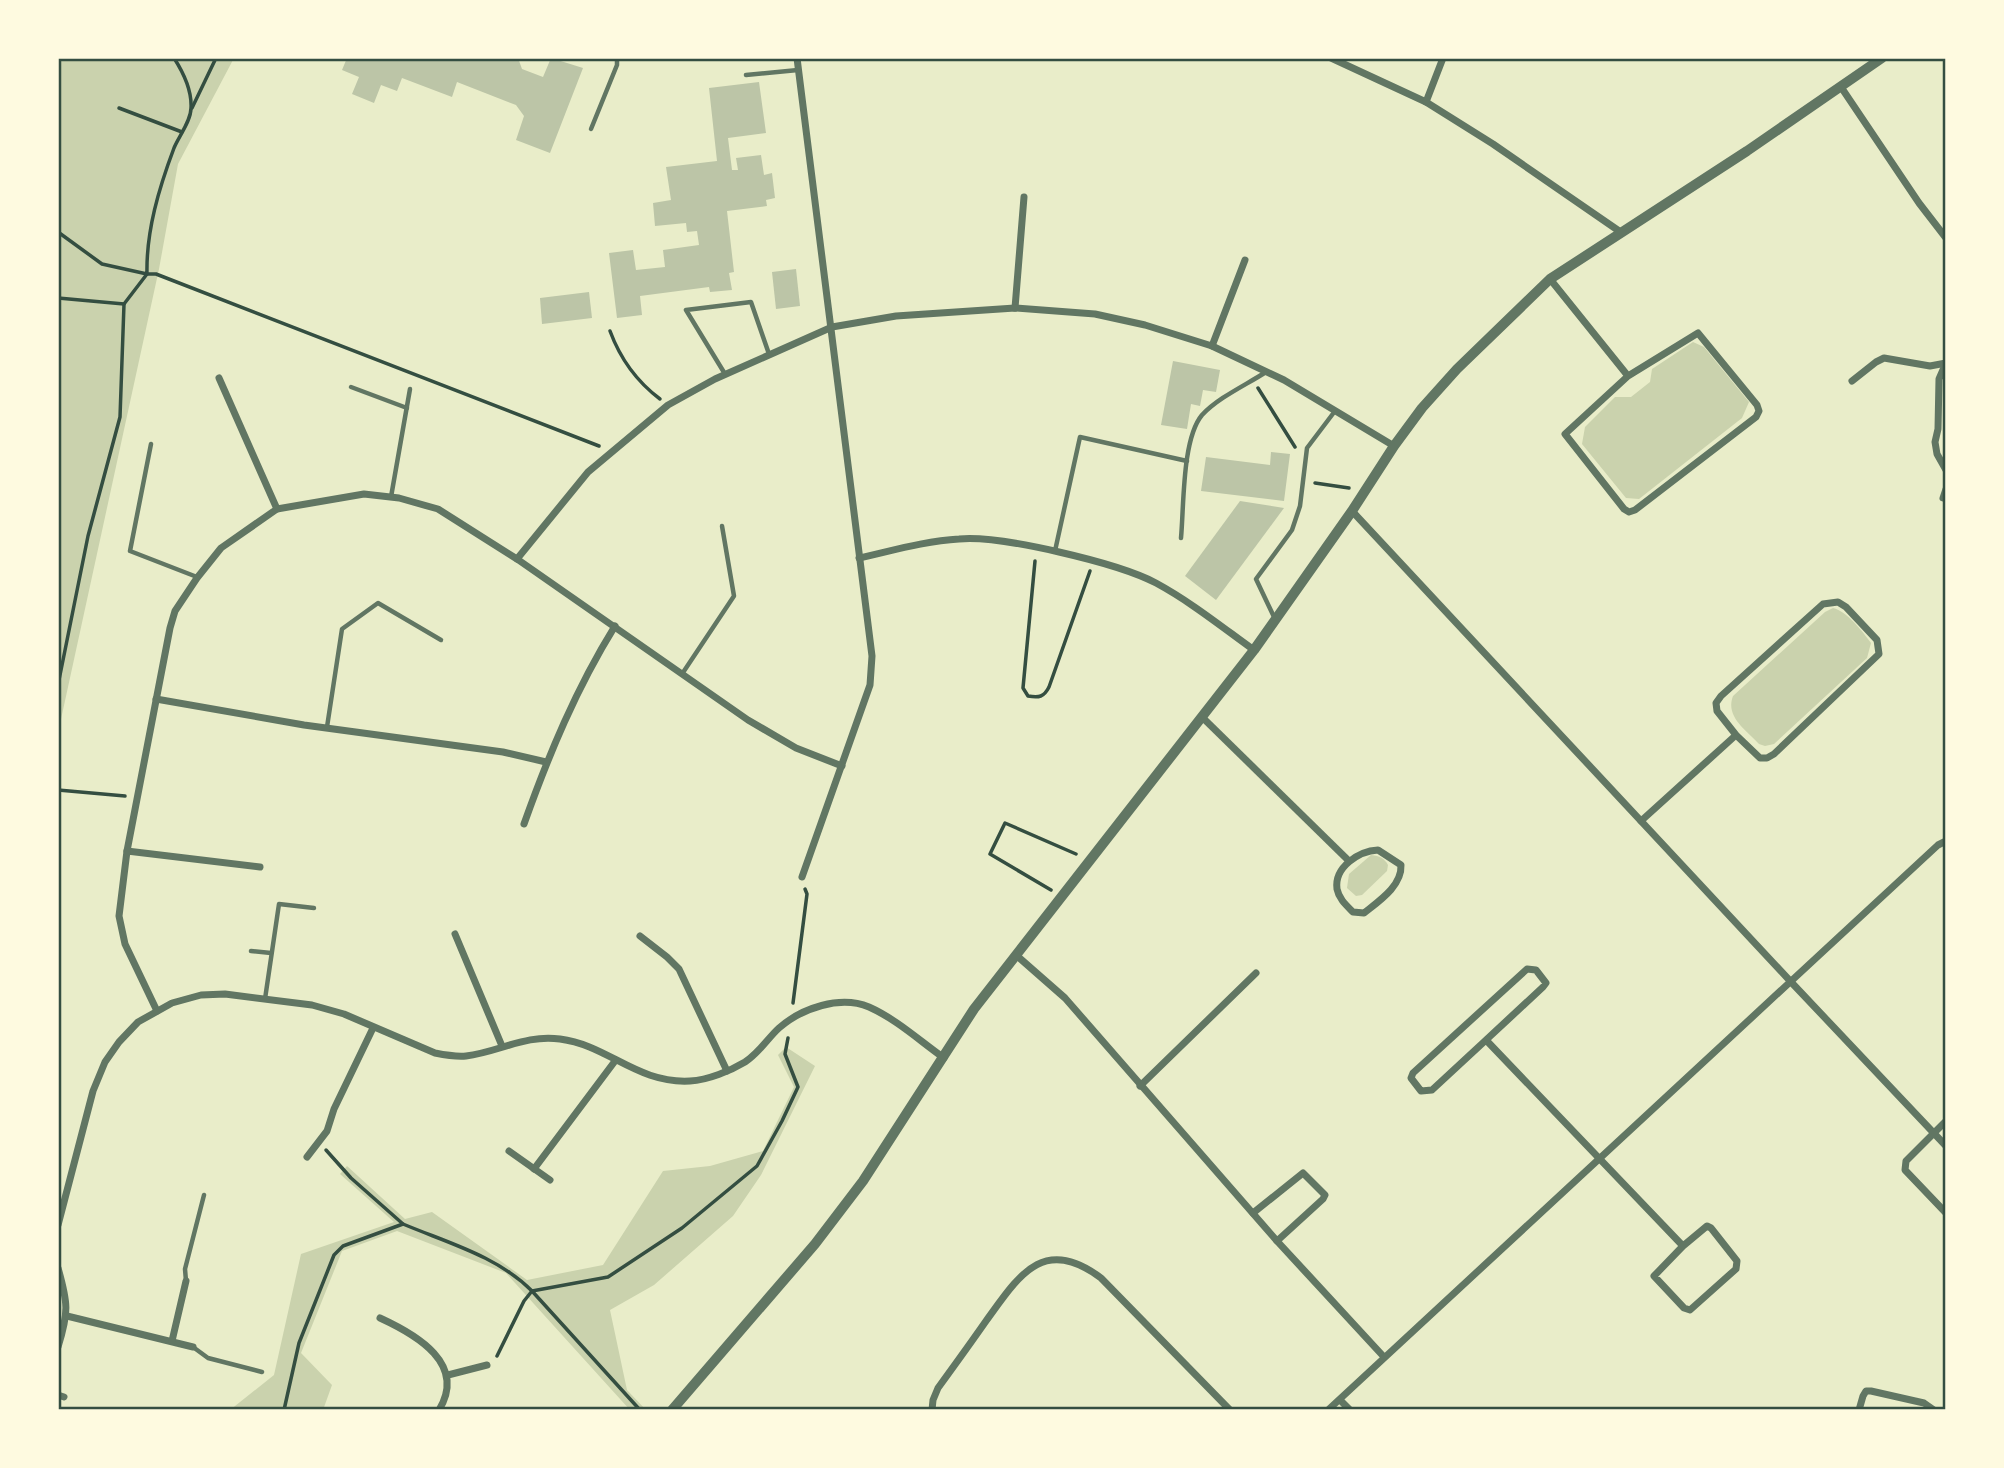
<svg xmlns="http://www.w3.org/2000/svg" width="2004" height="1468" font-family="'IBM Plex Sans',sans-serif">
	<style>
		.green { fill: #cad2ad }
		.building { fill: #bcc5a7 }
		.lines { fill: none; stroke-linecap: round; stroke-linejoin: round }
		.path { stroke: #344e41; stroke-width: 3.5 }
		.service { stroke: #617663; stroke-width: 4.5 }
		.minor { stroke: #617663; stroke-width: 7 }
		.tertiary { stroke: #617663; stroke-width: 10 }
		.neatline { fill: none; stroke: #344e41; stroke-width: 2.5 }
	</style>
	<rect width="100%" height="100%" fill="#e9edc9"/>
	<!-- green -->
	<g class="green">
		<polygon points="58,58 234,58 178,164 159,269 58,733"/>
		<polygon points="1693,342 1704,347 1749,402 1742,418 1639,499 1626,498 1582,444 1585,427 1615,397 1631,397 1650,382 1652,369"/>
		<path d="M1833,608C1847,611 1863,632 1871,643L1867,658L1774,744L1765,746L1759,744C1746,730 1725,717 1733,696L1825,612Z"/>
		<path d="M1371,855C1380,856 1384,858 1388,865L1387,871L1362,895L1356,896L1347,888L1349,874Z"/>
		<polygon points="786,1047 815,1066 761,1175 733,1216 654,1285 610,1310 627,1390 646,1410 630,1410 506,1273 397,1231 342,1251 301,1353 332,1385 323,1410 230,1410 274,1375 301,1254 394,1222 340,1174 347,1166 405,1219 432,1212 527,1280 603,1265 663,1171 710,1166 763,1151 794,1087 778,1055"/>
	</g>
	<!-- building -->
	<g class="building">
		<polygon points="347,58 518,58 522,69 543,77 551,58 583,68 550,153 516,140 524,116 516,105 457,82 452,97 402,78 397,91 381,85 374,103 352,94 359,77 342,70"/>
		<polygon points="759,82 766,133 728,138 732,170 738,170 736,158 761,155 764,175 772,173 775,198 766,200 767,206 727,211 734,272 729,273 732,290 710,292 709,287 640,296 642,315 617,318 609,253 633,250 636,270 665,267 663,250 699,245 697,231 687,232 686,223 655,226 653,203 671,200 666,167 717,161 709,88"/>
		<polygon points="796,269 800,306 776,309 772,272"/>
		<polygon points="589,292 592,318 542,324 540,298"/>
		<polygon points="1173,361 1220,370 1216,392 1203,390 1200,406 1191,404 1187,429 1161,425"/>
		<polygon points="1271,452 1290,454 1284,501 1201,491 1206,457 1270,465"/>
		<polygon points="1240,501 1284,508 1216,600 1185,576"/>
	</g>
	<g class="lines">
		<!-- path -->
		<g class="path">
			<polyline points="119,108 182,132"/>
			<polyline points="192,108 216,58"/>
			<path d="M58,232L102,264L147,274C146,231 159,188 174,148C179,136 191,121 191,108C192,91 183,72 174,58"/>
			<polyline points="58,298 124,304 147,274 156,274 599,446"/>
			<path d="M610,331C620,358 636,381 660,399"/>
			<polyline points="1258,388 1295,447"/>
			<polyline points="1315,483 1349,488"/>
			<path d="M1035,561L1023,688L1028,696C1039,698 1044,697 1049,687L1090,571"/>
			<polyline points="58,685 88,536 120,417 124,304"/>
			<polyline points="58,790 125,796"/>
			<polyline points="1051,890 990,854 1005,823 1076,854"/>
			<polyline points="793,1003 807,894 805,889"/>
			<polyline points="326,1150 351,1178 403,1224"/>
			<polyline points="497,1356 524,1301 532,1291 640,1410"/>
			<path d="M284,1410L299,1343L334,1255L343,1246L403,1224C448,1243 497,1256 532,1291L608,1277L682,1228L757,1166L782,1121L798,1087L785,1054L788,1038"/>
		</g>
		<!-- service -->
		<g class="service">
			<polyline points="746,75 798,70"/>
			<polyline points="591,129 617,65 617,58"/>
			<polyline points="725,374 686,310 751,302 769,354"/>
			<polyline points="351,387 407,408"/>
			<polyline points="151,444 130,551 197,577"/>
			<polyline points="391,497 410,389"/>
			<path d="M1181,538C1184,506 1182,439 1202,415C1219,397 1246,385 1266,372"/>
			<polyline points="1055,551 1080,437 1187,461"/>
			<polyline points="1275,619 1256,579 1292,530 1300,506 1307,448 1335,411"/>
			<polyline points="682,674 734,596 722,526"/>
			<polyline points="327,727 342,629 378,603 441,640"/>
			<polyline points="251,951 271,953"/>
			<polyline points="265,999 279,904 314,908"/>
			<polyline points="186,1281 185,1269 204,1195"/>
			<polyline points="193,1347 208,1358 262,1372"/>
		</g>
		<!-- minor -->
		<g class="minor">
			<polyline points="797,58 872,656 870,685 802,877"/>
			<polyline points="1331,58 1426,102 1493,144 1622,233"/>
			<polyline points="1841,87 1919,203 1946,238"/>
			<polyline points="1426,102 1443,58"/>
			<polyline points="1550,279 1628,376 1698,333 1757,405 1759,411 1756,417 1635,510 1629,512 1624,509 1565,434 1628,376"/>
			<polyline points="1015,308 1024,197"/>
			<polyline points="1212,346 1245,260"/>
			<polyline points="1946,363 1939,379 1938,429 1935,442 1937,454 1946,470"/>
			<polyline points="219,378 277,509"/>
			<polyline points="1852,381 1876,362 1884,358 1930,366 1946,363"/>
			<polyline points="1943,498 1946,489"/>
			<polyline points="1352,511 1792,983 1946,1146"/>
			<path d="M859,558C891,551 925,541 959,539C1001,535 1118,563 1156,583C1191,602 1222,627 1254,650"/>
			<polyline points="517,559 588,472 668,405 715,379 832,327 896,316 1015,308 1095,314 1145,325 1212,346 1284,380 1394,446"/>
			<polyline points="156,699 304,725 503,752 546,762"/>
			<polyline points="1202,717 1349,861"/>
			<polyline points="1641,821 1736,735 1717,711 1716,703 1721,696 1823,604 1838,602 1846,607 1877,640 1879,654 1774,754 1767,758 1760,758 1736,735"/>
			<path d="M524,824C549,754 576,689 615,626"/>
			<path d="M1378,850L1401,865C1402,886 1379,901 1364,913L1353,912C1346,905 1339,899 1337,889C1334,867 1359,851 1378,850Z"/>
			<polyline points="127,851 260,867"/>
			<polyline points="455,934 502,1046"/>
			<polyline points="640,936 667,957 679,969 727,1071"/>
			<polyline points="1016,955 1065,998 1277,1241 1384,1357"/>
			<polyline points="157,1011 125,944 119,916 127,851 170,628 175,611 197,578 221,548 277,509 364,494 399,498 438,509 517,559 748,720 796,748 842,766"/>
			<polyline points="1486,1040 1543,987 1546,983 1536,970 1527,969 1413,1073 1411,1078 1421,1091 1432,1090 1486,1040 1683,1246 1707,1226 1711,1228 1737,1261 1736,1269 1690,1310 1684,1308 1654,1276 1683,1246"/>
			<polyline points="1140,1086 1256,973"/>
			<polyline points="1946,1121 1906,1161 1905,1170 1946,1213"/>
			<polyline points="509,1151 550,1180"/>
			<polyline points="307,1157 327,1131 334,1109 373,1028"/>
			<polyline points="534,1169 615,1061"/>
			<polyline points="1253,1213 1303,1173 1325,1195 1323,1199 1277,1241"/>
			<path d="M58,1225L93,1091L105,1062L119,1042L138,1022L172,1003L201,995L225,994L312,1005L344,1014L435,1053C445,1055 456,1057 466,1056C499,1052 526,1034 560,1039C608,1045 637,1084 690,1081C708,1080 730,1071 745,1062C759,1053 768,1038 779,1028C802,1008 840,995 869,1007C896,1019 920,1041 944,1058"/>
			<path d="M58,1268C68,1303 69,1312 58,1347"/>
			<polyline points="67,1316 193,1347"/>
			<path d="M380,1318C417,1335 467,1364 439,1410"/>
			<polyline points="172,1341 186,1281"/>
			<polyline points="448,1375 487,1365"/>
			<polyline points="58,1395 64,1397"/>
			<polyline points="1340,1400 1350,1410"/>
			<path d="M932,1410L933,1400L938,1388C954,1366 970,1344 986,1321C1018,1277 1043,1234 1101,1278L1230,1410"/>
			<polyline points="1328,1410 1938,845 1946,841"/>
			<polyline points="1859,1410 1863,1396 1866,1391 1871,1391 1924,1403 1934,1410"/>
		</g>
		<!-- tertiary -->
		<polyline class="tertiary" points="672,1410 815,1244 863,1181 974,1009 1254,650 1352,511 1394,446 1422,408 1457,369 1550,279 1747,151 1882,58"/>
	</g>
	<!-- border -->
	<rect width="2004" height="1468" fill="none" stroke="#fefae0" stroke-width="119"/>
	<rect x="60" y="60" width="1884" height="1348" class="neatline"/>
</svg>
